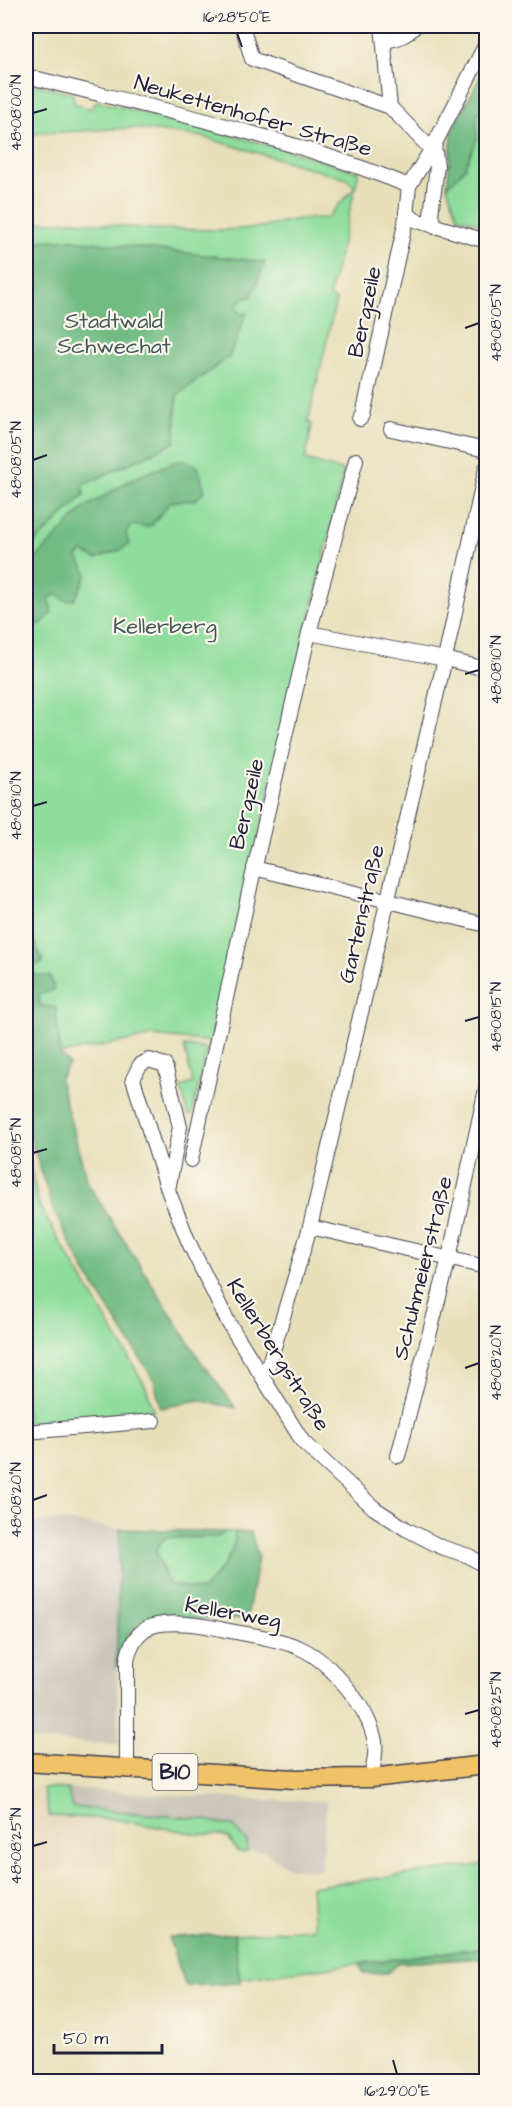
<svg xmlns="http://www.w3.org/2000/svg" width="512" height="2107" font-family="'Architects Daughter',sans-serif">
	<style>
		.built { fill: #e4d5b7 }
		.industrial { fill: #c9c3b8 }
		.green { fill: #8edd9c; stroke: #58806c; stroke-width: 1.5 }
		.forest { fill: #72bc84; stroke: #4a6f60; stroke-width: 1.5 }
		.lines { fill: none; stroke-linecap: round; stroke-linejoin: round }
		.minor-casing { stroke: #403e4e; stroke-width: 16 }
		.major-casing { stroke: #403e4e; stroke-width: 21 }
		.minor { stroke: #fff; stroke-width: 14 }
		.major { stroke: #f1c369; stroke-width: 18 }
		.ticks { fill: none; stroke: #22223b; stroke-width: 2 }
		.labels { text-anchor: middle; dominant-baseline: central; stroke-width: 4.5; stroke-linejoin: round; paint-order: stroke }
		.shield { fill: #fbf7ec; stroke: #636270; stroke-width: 1.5 }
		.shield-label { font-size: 21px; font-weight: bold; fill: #22223b }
		.street-label { font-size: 22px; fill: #22223b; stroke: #fbf7ec }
		.park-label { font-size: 22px; fill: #425a58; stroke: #fbf7ec }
		.neatline { fill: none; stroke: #22223b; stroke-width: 2 }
		.ticks-label { font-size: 15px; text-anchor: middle; fill: #22223b }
	</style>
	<rect width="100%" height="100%" fill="#fbf7ec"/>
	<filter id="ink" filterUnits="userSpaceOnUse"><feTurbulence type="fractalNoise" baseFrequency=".0167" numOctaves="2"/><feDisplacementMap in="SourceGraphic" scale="12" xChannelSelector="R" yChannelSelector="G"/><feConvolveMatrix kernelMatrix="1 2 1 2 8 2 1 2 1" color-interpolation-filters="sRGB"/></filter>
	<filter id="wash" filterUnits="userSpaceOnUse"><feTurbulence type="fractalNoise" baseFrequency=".008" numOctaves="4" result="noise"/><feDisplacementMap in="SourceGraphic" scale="24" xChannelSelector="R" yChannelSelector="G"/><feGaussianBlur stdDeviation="1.35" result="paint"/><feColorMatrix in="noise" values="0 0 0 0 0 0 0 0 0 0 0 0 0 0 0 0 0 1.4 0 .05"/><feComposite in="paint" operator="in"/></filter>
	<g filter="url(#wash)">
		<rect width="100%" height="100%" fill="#e7dfb9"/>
		<!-- built -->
		<polygon class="built" points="26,1787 43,1788 49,1816 112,1819 116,1863 26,1873"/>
		<!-- industrial -->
		<g class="industrial">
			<polygon points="59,1520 120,1529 116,1669 119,1744 26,1740 26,1524"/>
			<polygon points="68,1789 265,1800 327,1801 321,1870 289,1868 265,1851 247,1852 247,1842 233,1826 201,1819 72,1807"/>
		</g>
		<!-- green -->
		<g class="green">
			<polygon points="486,67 486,225 458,217 447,187 453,128"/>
			<polygon points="26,82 73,94 74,103 90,109 97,101 281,148 359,172 329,297 336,300 308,422 312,424 305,460 344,471 211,1042 153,1036 60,1054 26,1053 26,551 84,495 83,485 175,442 177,395 229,357 246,313 241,314 236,307 238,302 73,240 26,241 26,223 75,221 149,229 222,230 256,228 298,219 327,218 355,187 347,179 203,137 132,128 26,134"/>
			<polygon points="184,1046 207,1049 192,1115 188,1115 181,1087 193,1083"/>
			<polygon points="26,1148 39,1206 145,1385 154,1410 26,1423"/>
			<path d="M225,1532H235C237,1556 217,1573 203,1591L168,1584L156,1551L164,1538L218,1537Z"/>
			<polygon points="43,1788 68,1789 72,1807 201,1819 233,1826 247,1842 247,1852 244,1853 237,1851 229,1838 220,1835 198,1834 112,1819 49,1816"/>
			<polygon points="486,1864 486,1947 239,1979 234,1934 314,1929 311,1887"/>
		</g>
		<!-- forest -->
		<g class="forest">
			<polygon points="486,67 486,108 477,114 477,139 464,169 447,187 453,128"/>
			<polygon points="73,240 265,262 252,296 238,302 236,307 241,314 247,313 229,357 177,395 175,442 83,485 84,495 26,551 26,241"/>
			<polygon points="183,459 198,467 205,491 195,500 170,502 152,525 147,527 131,525 126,534 129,544 122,549 96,559 83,552 77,556 87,574 75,599 66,601 57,594 49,598 52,613 42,623 26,632 26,569 84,508 134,478"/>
			<polygon points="26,920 43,963 30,967 34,975 50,976 54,990 39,995 40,1005 56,1008 60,1054 69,1064 59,1079 88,1184 202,1363 236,1408 198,1400 161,1408 154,1380 88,1276 54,1212 26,1124"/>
			<path d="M120,1529L225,1532L218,1537L164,1538L156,1551L168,1584L202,1591C217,1573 236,1556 235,1532H251L258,1557L247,1618L145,1621L127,1636L116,1669Z"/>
			<polygon points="234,1934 240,1983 186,1986 168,1937"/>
			<polygon points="486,1947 486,1958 398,1963 387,1973 363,1974 360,1964"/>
		</g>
	</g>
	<g filter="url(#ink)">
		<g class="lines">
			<defs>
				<g id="minor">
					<polyline points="242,26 252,59 390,107"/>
					<polyline points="382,26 390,107 425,143 434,145"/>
					<path d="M384,41C397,39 407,36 415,26"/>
					<path d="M26,76C154,108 286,136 409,186"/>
					<polyline points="434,145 437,166 431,215 435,227"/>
					<polyline points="406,212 415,220 486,241"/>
					<polyline points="360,419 363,415 405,224 409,186 434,145 486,44"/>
					<polyline points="391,429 486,450"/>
					<polyline points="309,633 445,659 486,669"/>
					<polyline points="254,868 486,925"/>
					<polyline points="191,1160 251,883 309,633 356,460"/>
					<polyline points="168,1190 180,1127 165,1065 149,1060 140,1065 133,1079 168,1190 189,1243 228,1322 303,1442 374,1508 406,1529 441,1547 469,1556 483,1565"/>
					<polyline points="310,1227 486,1267"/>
					<polyline points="268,1367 310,1227 445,659 486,468"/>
					<polyline points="26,1432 153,1421"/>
					<polyline points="398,1456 449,1258 486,1089"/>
					<path d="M127,1769V1661C129,1649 133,1638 144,1630C162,1618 204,1625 225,1630C249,1635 277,1638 300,1648C331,1662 369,1708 375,1742C377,1753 373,1766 371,1778"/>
				</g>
				<polyline id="major" points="26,1762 295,1779 371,1778 486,1765"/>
			</defs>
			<!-- minor casing -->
			<use href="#minor" class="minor-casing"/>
			<!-- major casing -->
			<use href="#major" class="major-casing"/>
			<!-- minor -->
			<use href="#minor" class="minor"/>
			<!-- major -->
			<use href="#major" class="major"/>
		</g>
	</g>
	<!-- ticks -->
	<path class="ticks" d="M237,33L242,47M33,113L47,109M465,328L479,323M33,460L47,455M465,674L479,670M33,806L47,802M465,1021L479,1017M33,1153L47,1149M465,1368L479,1363M33,1500L47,1495M465,1714L479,1710M33,1846L47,1842M393,2060L397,2074"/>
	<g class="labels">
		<!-- shield labels -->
		<rect class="shield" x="152.5" y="1754" width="45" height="36" rx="4.5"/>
		<g class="shield-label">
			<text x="175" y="1772">B10</text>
		</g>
		<!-- street labels -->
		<g class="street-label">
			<text transform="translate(253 116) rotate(16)">Neukettenhofer Straße</text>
			<text transform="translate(365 312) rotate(-78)">Bergzeile</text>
			<text transform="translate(247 804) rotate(-77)">Bergzeile</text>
			<text transform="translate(362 914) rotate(-77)">Gartenstraße</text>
			<text transform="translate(423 1268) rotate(-76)">Schuhmeierstraße</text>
			<text transform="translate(278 1355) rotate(58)">Kellerbergstraße</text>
			<text transform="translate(233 1613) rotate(10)">Kellerweg</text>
		</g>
		<!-- park labels -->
		<g class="park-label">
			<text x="114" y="321">Stadtwald<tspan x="114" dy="25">Schwechat</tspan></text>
			<text x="165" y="626">Kellerberg</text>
		</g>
	</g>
	<!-- margin -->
	<rect width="512" height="2107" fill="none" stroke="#fbf7ec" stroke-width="66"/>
	<!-- scale -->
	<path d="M54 2044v9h108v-9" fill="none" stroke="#22223b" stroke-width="3"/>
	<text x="63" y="2044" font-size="18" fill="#22223b" stroke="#fbf7ec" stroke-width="4.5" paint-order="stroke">50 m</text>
	<rect x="33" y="33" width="446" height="2041" class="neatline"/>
	<g class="ticks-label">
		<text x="237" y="22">16°28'50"E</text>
		<text transform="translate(16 113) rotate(-90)" y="5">48°08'00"N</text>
		<text transform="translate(496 323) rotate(-90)" y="5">48°08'05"N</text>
		<text transform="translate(16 460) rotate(-90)" y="5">48°08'05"N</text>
		<text transform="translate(496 670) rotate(-90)" y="5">48°08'10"N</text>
		<text transform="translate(16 806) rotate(-90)" y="5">48°08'10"N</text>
		<text transform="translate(496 1017) rotate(-90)" y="5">48°08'15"N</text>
		<text transform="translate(16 1153) rotate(-90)" y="5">48°08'15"N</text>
		<text transform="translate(496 1363) rotate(-90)" y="5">48°08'20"N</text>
		<text transform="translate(16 1500) rotate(-90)" y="5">48°08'20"N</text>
		<text transform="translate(496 1710) rotate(-90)" y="5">48°08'25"N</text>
		<text transform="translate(16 1846) rotate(-90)" y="5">48°08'25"N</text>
		<text x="397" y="2096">16°29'00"E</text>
	</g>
</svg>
